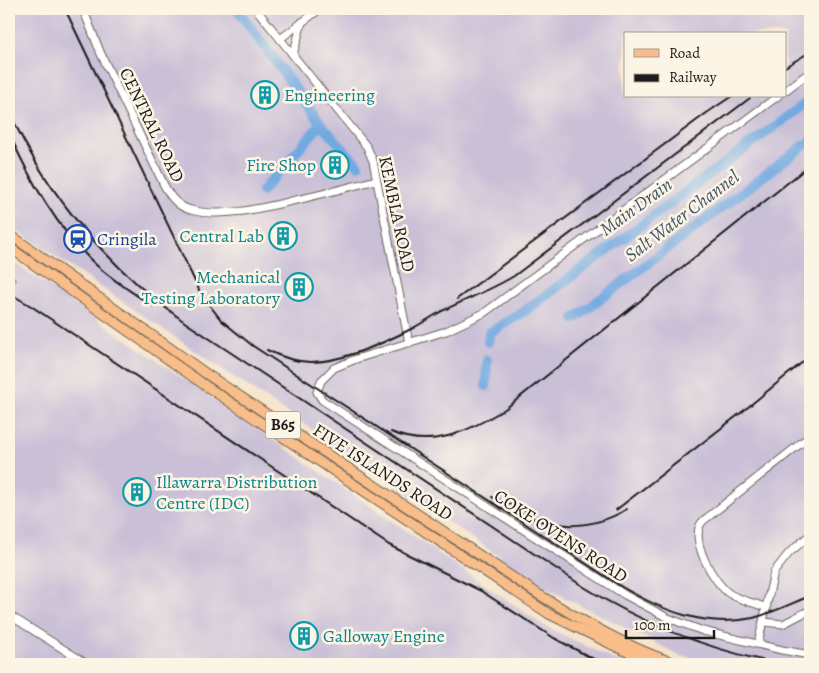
<svg xmlns="http://www.w3.org/2000/svg" width="819" height="673" font-family="Alegreya,serif">
	<style>
		.industrial { fill: #c9bfd7; fill-rule: evenodd }
		.lines { fill: none; stroke-linecap: round; stroke-linejoin: round }
		.river { stroke: #72a9e1; stroke-width: 10 }
		.minor-casing { stroke: #686158; stroke-width: 9 }
		.major-casing { stroke: #686158; stroke-width: 11 }
		.minor { stroke: #fff; stroke-width: 7 }
		.major { stroke: #f8bd89; stroke-width: 9 }
		.rail { stroke: #1c1c1c; stroke-width: 2 }
		.labels { text-anchor: middle; dominant-baseline: central; stroke-width: 5; stroke-linejoin: round; paint-order: stroke }
		.shield { fill: #fcf5e5; stroke: #5f5d58; stroke-width: 1 }
		.shield-label { font-size: 16px; font-weight: bold; fill: #1c1c1c }
		.culture-label { font-size: 18px; fill: #0d838f; stroke: #fcf5e5; text-anchor: start }
		.street-label { font-size: 18px; fill: #1c1c1c; stroke: #fcf5e5 }
		.transit-label { font-size: 18px; fill: #164399; stroke: #fcf5e5; text-anchor: start }
		.water-label { font-size: 19px; font-style: italic; fill: #3e546b; stroke: #fcf5e5 }
	</style>
	<rect width="100%" height="100%" fill="#fcf5e5"/>
	<filter id="ink" filterUnits="userSpaceOnUse"><feTurbulence type="fractalNoise" baseFrequency=".02" numOctaves="2"/><feDisplacementMap in="SourceGraphic" scale="10" xChannelSelector="R" yChannelSelector="G"/><feConvolveMatrix kernelMatrix="1 2 1 2 8 2 1 2 1" color-interpolation-filters="sRGB"/></filter>
	<filter id="wash" filterUnits="userSpaceOnUse"><feTurbulence type="fractalNoise" baseFrequency=".0096" numOctaves="4" result="noise"/><feDisplacementMap in="SourceGraphic" scale="20" xChannelSelector="R" yChannelSelector="G"/><feGaussianBlur stdDeviation="1.12" result="paint"/><feColorMatrix in="noise" values="0 0 0 0 0 0 0 0 0 0 0 0 0 0 0 0 0 1.4 0 .05"/><feComposite in="paint" operator="in"/></filter>
	<g filter="url(#wash)">
		<rect width="100%" height="100%" fill="#f6e2c8"/>
		<!-- industrial -->
		<g class="industrial">
			<path d="M9,9H810V664H726L681,656L546,588L9,225ZM625,34H785V96H625Z"/>
			<polygon points="9,259 545,626 623,664 9,664"/>
		</g>
		<g class="lines">
			<!-- river -->
			<g class="river">
				<polyline points="237,9 321,124 358,165"/>
				<polyline points="262,191 321,124"/>
				<polyline points="574,319 810,141"/>
				<polyline points="488,342 489,333 525,311 810,100"/>
				<polyline points="486,386 487,360"/>
			</g>
		</g>
	</g>
	<g filter="url(#ink)">
		<g class="lines">
			<defs>
				<g id="minor">
					<path d="M83,9L101,54L164,185C170,197 178,207 191,210C224,219 269,206 301,199C326,193 351,187 376,180"/>
					<polyline points="256,9 367,147 373,161 409,343"/>
					<polyline points="280,39 320,9"/>
					<polyline points="293,55 302,22"/>
					<polyline points="785,91 810,72"/>
					<polyline points="778,96 484,313 446,331 356,359 334,368 321,381 317,392 322,400 625,595 668,618 703,631 782,650 810,655"/>
					<polyline points="9,278 11,280"/>
					<path d="M767,608C755,603 740,600 730,594C714,584 687,537 703,521L810,436"/>
					<polyline points="9,615 87,664"/>
					<polyline points="764,622 783,624 810,610"/>
					<polyline points="758,644 774,572 789,553 810,535"/>
				</g>
				<g id="major">
					<path d="M9,234L208,375L538,594C579,619 632,650 678,664"/>
					<polyline points="9,247 206,386 549,614 652,664"/>
				</g>
			</defs>
			<!-- minor casing -->
			<use href="#minor" class="minor-casing"/>
			<!-- major casing -->
			<use href="#major" class="major-casing"/>
			<!-- minor -->
			<use href="#minor" class="minor"/>
			<!-- major -->
			<use href="#major" class="major"/>
			<!-- rail -->
			<g class="rail">
				<path d="M65,9L201,294L221,320L253,346L622,587C663,611 705,628 753,618C773,613 792,603 810,596"/>
				<polyline points="785,67 810,52"/>
				<path d="M9,111C48,197 110,269 186,323L584,587C645,625 709,650 780,664"/>
				<path d="M9,133C30,180 56,227 94,263C112,280 133,293 153,306"/>
				<polyline points="9,293 31,306 389,545 481,591 554,638 603,664"/>
				<polyline points="457,299 708,112 732,96"/>
				<path d="M267,350C281,357 296,362 311,362C342,362 388,341 415,327C424,322 433,316 442,311C466,299 491,290 514,276L750,98"/>
				<path d="M391,432C432,450 469,431 505,409L810,165"/>
				<polyline points="492,497 527,511"/>
				<polyline points="616,510 742,412 810,356"/>
				<path d="M516,512C553,529 591,531 627,509"/>
			</g>
		</g>
	</g>
	<!-- icons -->
	<defs>
		<symbol id="building-ring" viewBox="-11 -11 22 22"><circle r="9.5" fill="#fcf5e5" stroke="#0f9aa8" stroke-width="1.5"/><path d="M-4-6H4V6H1V3H-1V6H-4ZM-2.5-4.3h1.7v1.8h-1.7ZM.8-4.3h1.7v1.8H.8ZM-2.5-1h1.7V.8h-1.7ZM.8-1h1.7V.8H.8Z" fill="#0f9aa8"/></symbol>
		<symbol id="station-ring" viewBox="-11 -11 22 22"><circle r="9.5" fill="#fcf5e5" stroke="#1a4fb4" stroke-width="1.5"/><path d="M-3-6H3Q5-6 5-4V2Q5 4 3 4L4.5 6H3L1.5 4h-3L-3 6H-4.5L-3 4Q-5 4-5 2V-4Q-5-6-3-6ZM-3.5-4v3h7v-3ZM-3.5 1v1.5H-2V1ZM2 1v1.5H3.5V1Z" fill="#1a4fb4"/></symbol>
	</defs>
	<g fill-rule="evenodd">
		<use href="#building-ring" x="249" y="79" width="32" height="32"/>
		<use href="#building-ring" x="319" y="149" width="32" height="32"/>
		<use href="#building-ring" x="267" y="220" width="32" height="32"/>
		<use href="#station-ring" x="62" y="223" width="32" height="32"/>
		<use href="#building-ring" x="283" y="271" width="32" height="32"/>
		<use href="#building-ring" x="121" y="476" width="32" height="32"/>
		<use href="#building-ring" x="288" y="620" width="32" height="32"/>
	</g>
	<g class="labels">
		<!-- shield labels -->
		<rect class="shield" x="265.5" y="411.5" width="35" height="27" rx="4"/>
		<g class="shield-label">
			<text x="283" y="425">B65</text>
		</g>
		<!-- culture labels -->
		<g class="culture-label">
			<text x="284" y="95">Engineering</text>
			<text x="316" y="165" text-anchor="end">Fire Shop</text>
			<text x="264" y="236" text-anchor="end">Central Lab</text>
			<text x="280" y="277" text-anchor="end">Mechanical<tspan x="280" dy="21">Testing Laboratory</tspan></text>
			<text x="156" y="482">Illawarra Distribution<tspan x="156" dy="21">Centre (IDC)</tspan></text>
			<text x="323" y="636">Galloway Engine</text>
		</g>
		<!-- street labels -->
		<g class="street-label">
			<text transform="translate(152 125) rotate(64)">CENTRAL ROAD</text>
			<text transform="translate(397 214) rotate(78)">KEMBLA ROAD</text>
			<text transform="translate(383 472) rotate(33)">FIVE ISLANDS ROAD</text>
			<text transform="translate(561 536) rotate(33)">COKE OVENS ROAD</text>
		</g>
		<!-- transit labels -->
		<g class="transit-label">
			<text x="97" y="239">Cringila</text>
		</g>
		<!-- water labels -->
		<g class="water-label">
			<text transform="translate(636 207) rotate(-36)">Main Drain</text>
			<text transform="translate(682 216) rotate(-37)">Salt Water Channel</text>
		</g>
	</g>
	<!-- margin -->
	<rect width="819" height="673" fill="none" stroke="#fcf5e5" stroke-width="30"/>
	<!-- legend -->
	<rect x="624" y="32" width="162" height="65" fill="#fcf5e5" stroke="#a29e95"/>
	<rect x="634" y="49" width="25" height="8" fill="#f8bd89" stroke="#a29e95"/>
	<text x="669" y="58" font-size="15" fill="#1c1c1c">Road</text>
	<rect x="634" y="74" width="25" height="8" fill="#1c1c1c" stroke="#a29e95"/>
	<text x="669" y="82" font-size="15" fill="#1c1c1c">Railway</text>
	<!-- scale -->
	<path d="M626 630v8h88v-8" fill="none" stroke="#1c1c1c" stroke-width="2.5"/>
	<text x="634" y="630" font-size="15" fill="#1c1c1c" stroke="#fcf5e5" stroke-width="4" paint-order="stroke">100 m</text>
</svg>
